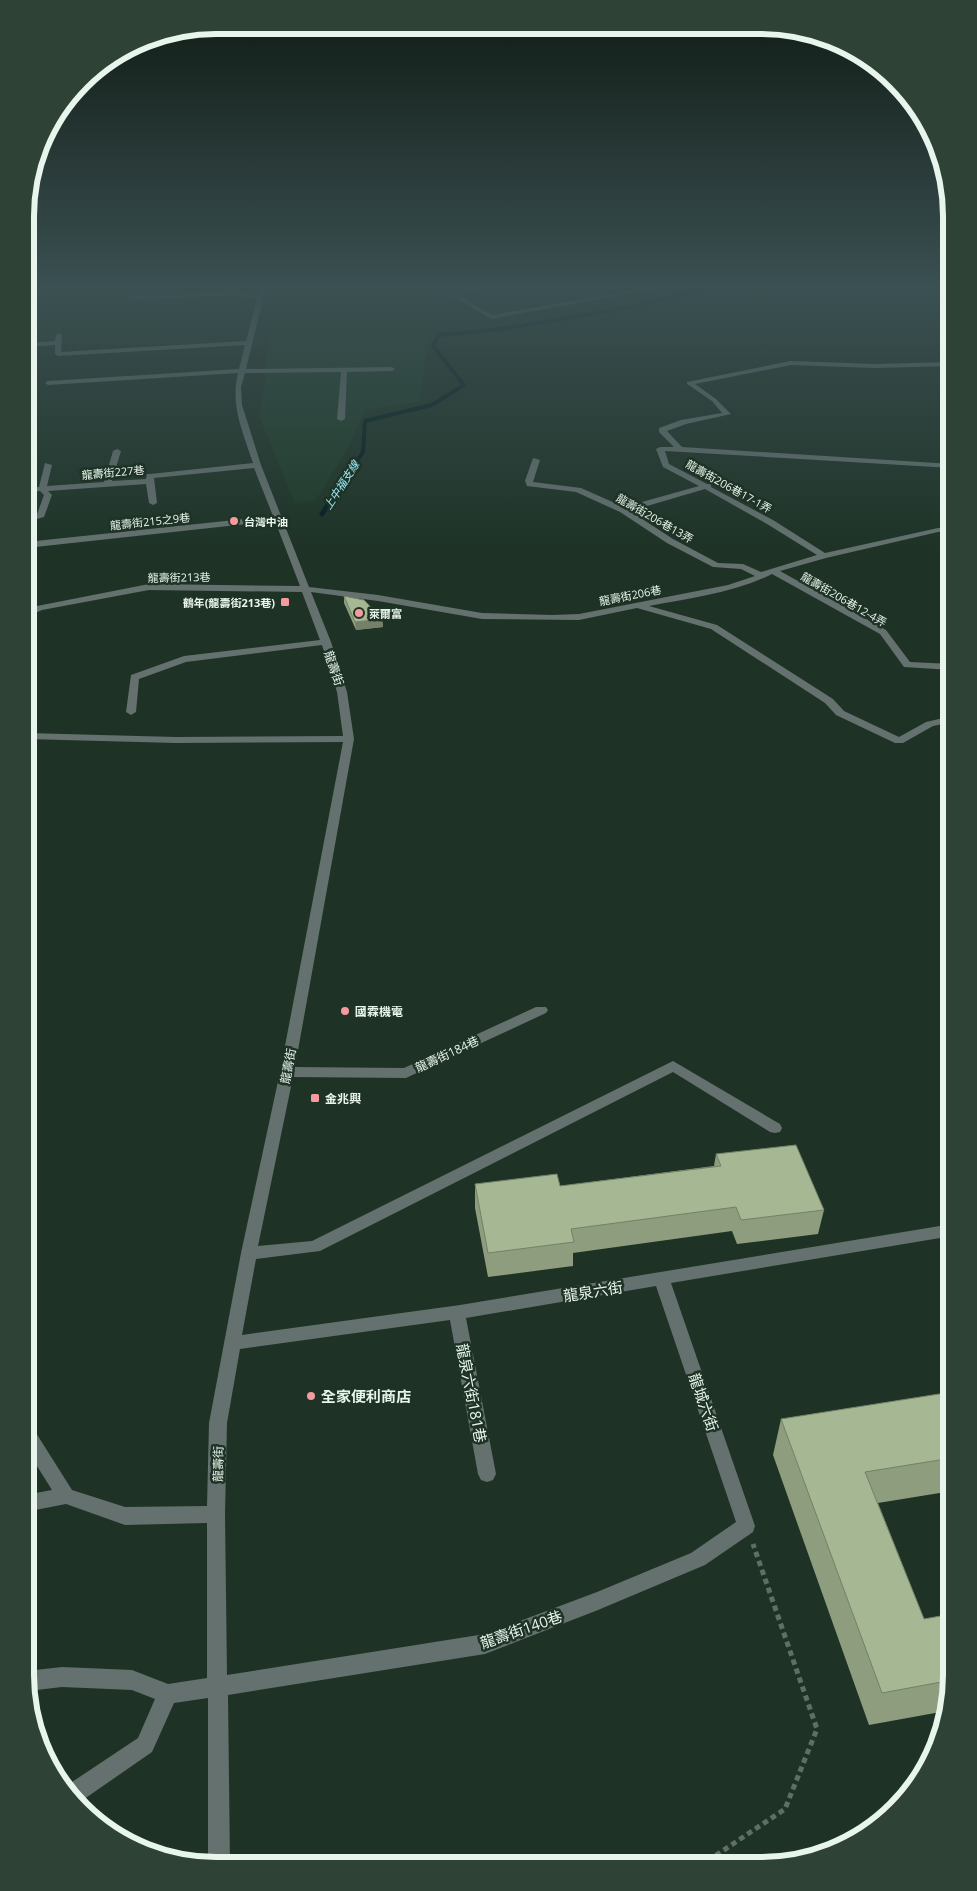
<svg xmlns="http://www.w3.org/2000/svg" width="977" height="1891" font-family="'Open Sans','Noto Sans TC',sans-serif">
	<style>
		.built { fill: #1f3c2a }
		.lines { fill: none; stroke-linecap: round; stroke-linejoin: round }
		.stream-far1 { stroke: #051e23; stroke-width: 4 }
		.stream { stroke: #051e23; stroke-width: 5 }
		.path { stroke: #5e7064; stroke-width: 5; stroke-dasharray: 5.5 4; stroke-linecap: butt }
		.minor { fill: #64716f; fill-rule: evenodd }
		.wall { fill: #8e9d7e }
		.shaded-wall { fill: #748067 }
		.building { fill: #a5b793; stroke: #748067 }
		.poi-dot { fill: #f59b9e; stroke: #1e3326; stroke-width: 2 }
		.labels { text-anchor: middle; dominant-baseline: central; stroke-width: 5; stroke-linejoin: round; paint-order: stroke }
		.far-street-label { font-size: 11px; fill: #e8f5ec; stroke: #1e3326 }
		.far-water-label { font-size: 11px; font-style: italic; fill: #97ebfb; stroke: #1e3326 }
		.far-poi-label { font-size: 11px; font-weight: bold; fill: #e8f5ec; stroke: #1e3326; text-anchor: start }
		.street-label { font-size: 12px; fill: #e8f5ec; stroke: #1e3326 }
		.poi-label { font-size: 12px; font-weight: bold; fill: #e8f5ec; stroke: #1e3326; text-anchor: start }
		.near-street-label { font-size: 15px; fill: #e8f5ec; stroke: #1e3326 }
		.near-poi-label { font-size: 15px; font-weight: bold; fill: #e8f5ec; stroke: #1e3326; text-anchor: start }
		.rim { fill: none; stroke: #e8f5ec; stroke-width: 6 }
	</style>
	<rect width="100%" height="100%" fill="#1e3326"/>
	<!-- built -->
	<g class="built">
		<polygon points="26,287 252,287 245,321 53,330 48,341 26,342"/>
		<polygon points="280,287 411,287 431,310 420,401 365,410 346,452 315,501 294,502 259,416 265,384 266,352"/>
	</g>
	<g class="lines">
		<!-- stream-far1 -->
		<polyline class="stream-far1" points="355,464 363,452 365,421 432,405 464,385 433,346 439,335 502,329 633,307 710,287"/>
		<!-- stream -->
		<polyline class="stream" points="322,514 356,462"/>
		<!-- path -->
		<polyline class="path" points="700,1866 785,1809 817,1729 753,1544"/>
		<!-- minor -->
		<g class="minor">
			<path d="M260,287H266L246,369L392,367L395,369L392,371L347,372L345,419L341,421L337,419L341,372L245,373L241,387L242,405L261,465L309,587L378,595L482,613L552,615L579,614L728,585L755,576L741,569L713,567L667,543L620,512L576,492L527,486L525,481L533,458L540,460L533,482L581,488L624,507L699,486L663,467L656,449L660,447H674L659,432V428L681,420L722,413L712,401L687,384V382L791,361L875,364L952,362V366L875,368L791,365L695,384L716,399L731,414L686,424L667,431L682,447L952,464V468L665,451L669,464L707,484H711V487L773,520L825,553L938,528L952,527V531L938,532L826,558L780,571L886,630L910,662L952,664V670L904,667L880,634L772,574C734,593 690,598 649,606L717,625L833,699L844,711L899,737L926,722L952,716V722L933,726L903,743H895L836,715L825,703L711,629L637,608L579,620L482,619L378,601L311,592L331,642L347,692L354,739L295,1067L404,1068L536,1007H546L548,1010L546,1013L406,1078L293,1077L258,1246L312,1241L673,1061L780,1124L782,1128L780,1132L775,1133L770,1132L673,1072L320,1251L256,1259L242,1335L460,1305L952,1224V1236L671,1283L755,1526L753,1532L705,1565L598,1610L485,1654L228,1695L230,1864H208V1698L174,1703L152,1752L77,1804L63,1788L138,1738L155,1699L132,1690L62,1687L28,1691L26,1671L62,1667L132,1670L168,1684L207,1678V1523L125,1525L66,1504L25,1512V1495L52,1490L25,1447V1423L31,1425L72,1490L125,1507L207,1506L209,1423L241,1253L280,1072L343,742L176,743L26,739V733L176,737L343,736L337,692L322,645L186,662L139,679L136,712L131,715L126,712L131,675L184,656L320,640L302,592L149,590L42,610L26,617V611L37,606L149,584L300,586L275,521L26,548V542L273,516L254,468L154,478L157,503L153,505L149,503L146,484L48,491L52,495L44,517L37,519L36,517L44,495L40,491L26,492V488L39,487L45,463L52,465L47,486L104,482L113,451L117,449L121,451L112,481L146,479L147,474H150L253,463C243,432 230,406 238,373L48,385L45,383L48,381L239,369L245,345L58,356L55,354V345L26,347V343L55,341L56,335L59,333L62,335L61,352L246,341L257,299L234,295L130,300L127,298L130,296L234,291L258,296ZM705,489L767,524L817,555L761,572L743,564L718,563L673,539L630,511ZM656,1286L736,1522L691,1553L597,1592L485,1634L227,1675L225,1514L227,1423L240,1349L450,1320L478,1474L481,1480L487,1482L493,1480L496,1474L466,1318Z"/>
			<polygon points="470,287 484,287 456,294 492,315 650,287 665,287 491,319 448,293"/>
		</g>
	</g>
	<!-- wall -->
	<g class="wall">
		<polygon points="344,596 382,619 383,627 356,630 344,603"/>
		<polygon points="716,1154 824,1210 818,1234 737,1244 732,1231 573,1253 573,1266 488,1277 475,1208 475,1184 560,1186 714,1166"/>
		<polygon points="952,1392 952,1491 878,1503 924,1619 952,1614 952,1688 946,1711 869,1725 773,1455 781,1419"/>
	</g>
	<!-- shaded-wall -->
	<polygon class="shaded-wall" points="382,619 383,627 356,630 355,622"/>
	<!-- building -->
	<g class="building">
		<polygon points="344,596 364,600 382,619 355,622"/>
		<polygon points="796,1145 824,1210 741,1220 736,1207 571,1229 574,1242 488,1253 475,1184 557,1174 560,1186 721,1166 716,1154"/>
		<polygon points="952,1392 952,1458 865,1472 924,1619 952,1614 952,1680 882,1693 781,1419"/>
	</g>
	<!-- sky -->
	<linearGradient id="sky" x2="0" y2="1"><stop stop-color="#101c15"/><stop offset="0.52" stop-color="#3b5052"/><stop offset="1" stop-color="#3b5052" stop-opacity="0"/></linearGradient>
	<rect width="977" height="552" fill="url(#sky)"/>
	<!-- markers -->
	<g class="poi-dot">
		<circle cx="234" cy="521" r="5"/>
		<rect x="280" y="597" width="10" height="10" rx="2.5"/>
		<circle cx="359" cy="613" r="5"/>
		<circle cx="345" cy="1011" r="5"/>
		<rect x="310" y="1093" width="10" height="10" rx="2.5"/>
		<circle cx="311" cy="1396" r="5"/>
	</g>
	<g class="labels">
		<!-- far-street labels -->
		<g class="far-street-label">
			<text transform="translate(113 472) rotate(-5)">龍壽街227巷</text>
			<text transform="translate(729 486) rotate(29)">龍壽街206巷17-1弄</text>
			<text transform="translate(655 518) rotate(30)">龍壽街206巷13弄</text>
			<text transform="translate(150 521) rotate(-6)">龍壽街215之9巷</text>
			<text transform="translate(179 577) rotate(-1)">龍壽街213巷</text>
			<text transform="translate(630 595) rotate(-11)">龍壽街206巷</text>
			<text transform="translate(844 599) rotate(30)">龍壽街206巷12-4弄</text>
		</g>
		<!-- far-water labels -->
		<g class="far-water-label">
			<text transform="translate(341 485) rotate(-57)">上中福支線</text>
		</g>
		<!-- far-poi labels -->
		<g class="far-poi-label">
			<text x="244" y="521">台灣中油</text>
			<text x="275" y="602" text-anchor="end">鶴年(龍壽街213巷)</text>
			<text x="369" y="613">萊爾富</text>
		</g>
		<!-- street labels -->
		<g class="street-label">
			<text transform="translate(334 668) rotate(71)">龍壽街</text>
			<text transform="translate(447 1054) rotate(-25)">龍壽街184巷</text>
			<text transform="translate(288 1066) rotate(-79)">龍壽街</text>
			<text transform="translate(218 1464) rotate(-89)">龍壽街</text>
		</g>
		<!-- poi labels -->
		<g class="poi-label">
			<text x="355" y="1011">國霖機電</text>
			<text x="325" y="1098">金兆興</text>
		</g>
		<!-- near-street labels -->
		<g class="near-street-label">
			<text transform="translate(593 1291) rotate(-9)">龍泉六街</text>
			<text transform="translate(472 1393) rotate(79)">龍泉六街181巷</text>
			<text transform="translate(704 1402) rotate(71)">龍城六街</text>
			<text transform="translate(521 1629) rotate(-19)">龍壽街140巷</text>
		</g>
		<!-- near-poi labels -->
		<g class="near-poi-label">
			<text x="321" y="1396">全家便利商店</text>
		</g>
	</g>
	<!-- crop -->
	<path d="M0 0H977V1891H0ZM216 34H761A182 182 0 0 1 943 216V1675A182 182 0 0 1 761 1857H216A182 182 0 0 1 34 1675V216A182 182 0 0 1 216 34Z" fill="#2e4336" fill-rule="evenodd"/>
	<path class="rim" d="M216 34H761A182 182 0 0 1 943 216V1675A182 182 0 0 1 761 1857H216A182 182 0 0 1 34 1675V216A182 182 0 0 1 216 34Z"/>
</svg>
